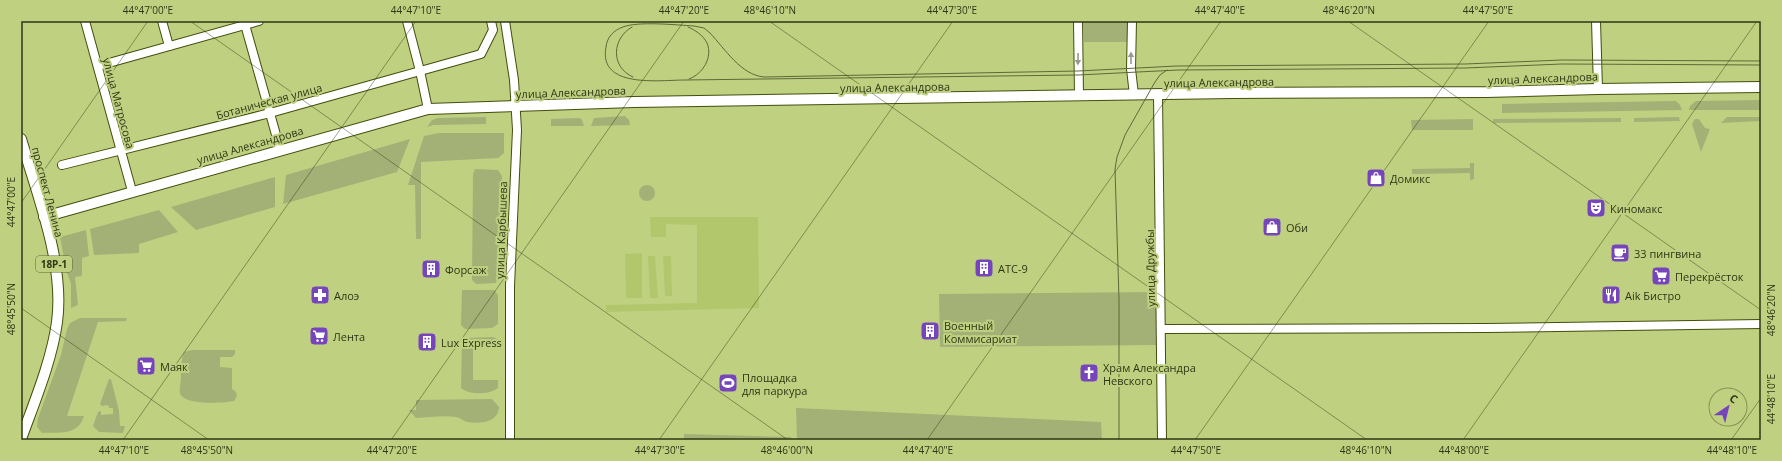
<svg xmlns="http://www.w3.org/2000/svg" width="1782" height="461" font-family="'Open Sans',sans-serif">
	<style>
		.built { fill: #b2c66c }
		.green { fill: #a3b176 }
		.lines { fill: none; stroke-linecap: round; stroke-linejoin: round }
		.minor-casing { stroke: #424e0d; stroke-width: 10 }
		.major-casing { stroke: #424e0d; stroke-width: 12 }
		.minor { stroke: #fff; stroke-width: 8 }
		.major { stroke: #fff; stroke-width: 10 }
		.tram { stroke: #5e6938; stroke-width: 1 }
		.oneway { fill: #979a8a }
		.ticks { fill: none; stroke: #2f3615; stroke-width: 1; stroke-opacity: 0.45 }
		.labels { text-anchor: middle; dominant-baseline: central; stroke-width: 4; stroke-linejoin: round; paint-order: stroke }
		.shield { fill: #bfd180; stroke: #5a6435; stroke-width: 1 }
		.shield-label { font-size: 10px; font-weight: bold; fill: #2f3615 }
		.street-label { font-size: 11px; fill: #2f3615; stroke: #bfd180 }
		.poi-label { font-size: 11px; fill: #2f3615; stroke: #bfd180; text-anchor: start }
		.neatline { fill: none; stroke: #2f3615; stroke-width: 1.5 }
		.ticks-label { font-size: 10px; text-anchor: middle; fill: #2f3615 }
	</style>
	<rect width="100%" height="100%" fill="#bfd180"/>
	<!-- built -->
	<g class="built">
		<polygon points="650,217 758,217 759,308 606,312 606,305 697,303 697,225 666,224 666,237 651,237"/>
		<polygon points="642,253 642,298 626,298 625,254"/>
		<polygon points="648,256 655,256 658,298 650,298"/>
		<polygon points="663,256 671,256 672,296 665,296"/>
	</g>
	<!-- green -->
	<g class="green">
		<polygon points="1083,21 1129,21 1129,42 1084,42"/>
		<polygon points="1761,100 1761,110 1689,110 1690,106 1696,101"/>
		<polygon points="1676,101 1680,105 1682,110 1502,113 1502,104"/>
		<polygon points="625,116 629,120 630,125 591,126 594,118"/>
		<polygon points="486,117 486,124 433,125 427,127 432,120 438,118"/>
		<polygon points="1679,117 1680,121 1634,122 1634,118"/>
		<polygon points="1727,117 1761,117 1761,121 1721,123"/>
		<polygon points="580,118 582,120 584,126 551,126 551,119"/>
		<polygon points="1621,118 1621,122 1493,123 1493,119"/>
		<polygon points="1473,119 1473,130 1412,130 1411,120"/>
		<polygon points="1695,119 1699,119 1705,128 1710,129 1701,152 1692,124"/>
		<polygon points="439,133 504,133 504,153 498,158 421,162 421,239 416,239 415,185 408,185 424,136"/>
		<polygon points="410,139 397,172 283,204 286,175"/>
		<polygon points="1470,163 1474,163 1474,179 1470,180 1470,173 1412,174 1412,169 1470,168"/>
		<polygon points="475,169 498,170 502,176 497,279 496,283 476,284 472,280 473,174"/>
		<polygon points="275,177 275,207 196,230 171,207"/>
		<circle cx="647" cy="193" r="8"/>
		<polygon points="159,210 178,232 139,244 139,253 94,255 90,229"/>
		<polygon points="86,230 89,256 82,258 82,276 75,277 78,305 71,308 71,284 66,269 60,237"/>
		<polygon points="462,290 494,290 498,295 498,324 492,328 465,329 461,325"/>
		<polygon points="1156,292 1157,345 940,347 939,294"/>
		<path d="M80,318H127L126,321L98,322L67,416H84C78,436 59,432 42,433L37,427L38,418L61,355L67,329L70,323Z"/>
		<path d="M493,337L497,339L498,346L473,347V380H498V388C489,395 469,395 461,388L462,341L467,338Z"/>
		<path d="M192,350H235V354L232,357H220V367L232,368V389L236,392L237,396L234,401C223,403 184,406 180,393C179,389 181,382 181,377C181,368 181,360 184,352Z"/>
		<polygon points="733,376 733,388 724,388 723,378"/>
		<polygon points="109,379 111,379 119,411 120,426 125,426 123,433 99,432 93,426 98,412 101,411 101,415 113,414 113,408 109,408 108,405 102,406 100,404"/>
		<path d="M492,399L499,407C498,423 480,424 467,422C463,421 460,417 456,417C444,415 429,417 416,418L409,410H416V400Z"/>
		<polygon points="796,408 1101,422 1102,440 797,440"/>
		<polygon points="684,434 791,437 792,440 684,440"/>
	</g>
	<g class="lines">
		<defs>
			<g id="minor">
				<polyline points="85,21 132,191"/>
				<polyline points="162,21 169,46"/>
				<polyline points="244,21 280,149"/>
				<polyline points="407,21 420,71 428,109"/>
				<polyline points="505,21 514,80 517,130 510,286 510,440"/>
				<polyline points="1078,21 1079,96"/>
				<polyline points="1132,21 1131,69 1134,95"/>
				<polyline points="1596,21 1598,89"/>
				<polyline points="98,66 259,21"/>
				<polyline points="1158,95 1162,440"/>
				<polyline points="62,165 270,113 481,54 493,30 491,21"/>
				<polyline points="1162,329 1486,328 1761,324"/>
			</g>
			<g id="major">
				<path d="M21,139C37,194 65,264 57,322C52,360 34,403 21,439"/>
				<polyline points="44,217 428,109 634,102 1232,93 1486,92 1598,89 1761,87"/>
			</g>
		</defs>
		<!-- minor casing -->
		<use href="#minor" class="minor-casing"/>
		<!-- major casing -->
		<use href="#major" class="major-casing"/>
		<!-- minor -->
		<use href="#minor" class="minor"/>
		<!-- major -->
		<use href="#major" class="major"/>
		<!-- tram -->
		<g class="tram">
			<path d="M632,27C612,38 610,67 633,77"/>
			<path d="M688,27C695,30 703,35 707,43C713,57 703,74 689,79"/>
			<path d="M1761,61L1562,60L1465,64L1177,66L1078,71L764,77C741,75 725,49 710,33L704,28L694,26C677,25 638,21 623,27C614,30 607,37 606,47C598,89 660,80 685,80L1078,75L1178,70L1465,68L1562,64L1761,65"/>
			<polyline points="1119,440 1119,299 1115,169 1117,157 1125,135 1155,82 1160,75 1167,70"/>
		</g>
	</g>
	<!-- one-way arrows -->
	<defs><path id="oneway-solid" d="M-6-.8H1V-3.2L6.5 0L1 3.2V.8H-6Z"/></defs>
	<g class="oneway">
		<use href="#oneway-solid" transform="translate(1131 58) rotate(-90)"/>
		<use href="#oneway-solid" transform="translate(1078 59) rotate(91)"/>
	</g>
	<!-- ticks -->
	<path class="ticks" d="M190,21L788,440M769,21L1367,440M1348,21L1761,310M21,203L148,21M21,308L209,440M123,440L416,21M391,440L684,21M659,440L953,21M927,440L1221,21M1195,440L1489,21M1463,440L1757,21M1731,440L1761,398"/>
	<!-- icons -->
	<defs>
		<symbol id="shop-square" viewBox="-11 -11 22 22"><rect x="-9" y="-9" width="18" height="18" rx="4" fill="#7644bb" stroke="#bfd180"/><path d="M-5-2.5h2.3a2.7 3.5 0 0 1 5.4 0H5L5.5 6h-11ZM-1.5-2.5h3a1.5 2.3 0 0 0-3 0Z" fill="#fff"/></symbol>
		<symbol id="theatre-square" viewBox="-11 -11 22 22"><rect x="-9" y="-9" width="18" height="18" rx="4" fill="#7644bb" stroke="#bfd180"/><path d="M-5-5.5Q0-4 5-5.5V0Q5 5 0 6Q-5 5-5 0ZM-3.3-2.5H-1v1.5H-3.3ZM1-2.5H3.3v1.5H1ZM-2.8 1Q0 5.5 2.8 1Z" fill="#fff"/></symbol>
		<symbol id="cafe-square" viewBox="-11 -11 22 22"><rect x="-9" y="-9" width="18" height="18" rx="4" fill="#7644bb" stroke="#bfd180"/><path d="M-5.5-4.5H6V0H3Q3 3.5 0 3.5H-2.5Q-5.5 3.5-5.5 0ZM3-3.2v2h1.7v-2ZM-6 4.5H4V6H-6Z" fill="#fff"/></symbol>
		<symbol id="building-square" viewBox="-11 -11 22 22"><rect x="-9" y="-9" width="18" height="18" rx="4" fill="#7644bb" stroke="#bfd180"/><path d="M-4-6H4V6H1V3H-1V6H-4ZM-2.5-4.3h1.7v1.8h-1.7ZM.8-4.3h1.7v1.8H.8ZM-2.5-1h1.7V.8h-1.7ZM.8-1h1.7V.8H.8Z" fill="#fff"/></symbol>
		<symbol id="supermarket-square" viewBox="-11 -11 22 22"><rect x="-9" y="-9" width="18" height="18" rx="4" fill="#7644bb" stroke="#bfd180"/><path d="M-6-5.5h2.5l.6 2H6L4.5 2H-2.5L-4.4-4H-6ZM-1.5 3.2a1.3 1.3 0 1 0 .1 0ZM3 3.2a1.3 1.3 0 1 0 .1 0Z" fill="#fff"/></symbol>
		<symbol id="pharmacy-square" viewBox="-11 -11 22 22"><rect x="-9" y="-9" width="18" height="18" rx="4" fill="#7644bb" stroke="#bfd180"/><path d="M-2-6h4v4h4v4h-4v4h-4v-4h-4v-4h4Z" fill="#fff"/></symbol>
		<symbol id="restaurant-square" viewBox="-11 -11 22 22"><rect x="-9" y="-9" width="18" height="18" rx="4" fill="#7644bb" stroke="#bfd180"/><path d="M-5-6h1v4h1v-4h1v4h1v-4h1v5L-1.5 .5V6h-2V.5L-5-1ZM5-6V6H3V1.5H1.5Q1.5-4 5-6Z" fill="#fff"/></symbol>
		<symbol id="church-square" viewBox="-11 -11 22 22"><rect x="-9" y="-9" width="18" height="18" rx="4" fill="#7644bb" stroke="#bfd180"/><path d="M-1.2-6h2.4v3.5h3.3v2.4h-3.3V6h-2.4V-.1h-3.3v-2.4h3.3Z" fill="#fff"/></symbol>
		<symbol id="stadium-square" viewBox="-11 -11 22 22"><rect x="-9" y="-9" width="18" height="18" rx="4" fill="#7644bb" stroke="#bfd180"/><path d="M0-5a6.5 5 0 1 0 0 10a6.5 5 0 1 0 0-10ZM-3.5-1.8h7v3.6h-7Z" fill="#fff"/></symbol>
	</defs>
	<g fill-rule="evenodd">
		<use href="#shop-square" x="1365" y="167" width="22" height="22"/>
		<use href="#theatre-square" x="1585" y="197" width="22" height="22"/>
		<use href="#shop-square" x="1261" y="216" width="22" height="22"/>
		<use href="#cafe-square" x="1609" y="242" width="22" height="22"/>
		<use href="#building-square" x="973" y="257" width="22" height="22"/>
		<use href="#building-square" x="420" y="258" width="22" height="22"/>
		<use href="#supermarket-square" x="1650" y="265" width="22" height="22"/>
		<use href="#pharmacy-square" x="309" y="284" width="22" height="22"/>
		<use href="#restaurant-square" x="1600" y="284" width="22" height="22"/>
		<use href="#building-square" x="919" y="320" width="22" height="22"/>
		<use href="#supermarket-square" x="308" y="325" width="22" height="22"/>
		<use href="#building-square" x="416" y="331" width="22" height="22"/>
		<use href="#supermarket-square" x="135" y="355" width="22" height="22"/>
		<use href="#church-square" x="1078" y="362" width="22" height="22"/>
		<use href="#stadium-square" x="717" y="372" width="22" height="22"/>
	</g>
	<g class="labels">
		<!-- shield labels -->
		<rect class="shield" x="36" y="256" width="36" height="16" rx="3"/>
		<g class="shield-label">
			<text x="54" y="264">18Р-1</text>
		</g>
		<!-- street labels -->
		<g class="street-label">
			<text transform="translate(1543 78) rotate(-2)">улица Александрова</text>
			<text transform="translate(1219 82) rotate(-1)">улица Александрова</text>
			<text transform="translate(895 87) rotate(-1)">улица Александрова</text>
			<text transform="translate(571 92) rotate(-2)">улица Александрова</text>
			<text transform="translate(269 101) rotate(-15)">Ботаническая улица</text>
			<text transform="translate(119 103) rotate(75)">улица Матросова</text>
			<text transform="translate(250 145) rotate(-16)">улица Александрова</text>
			<text transform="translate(48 192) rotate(75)">проспект Ленина</text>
			<text transform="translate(501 230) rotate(-88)">улица Карбышева</text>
			<text transform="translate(1150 268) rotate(-91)">улица Дружбы</text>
		</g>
		<!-- poi labels -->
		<g class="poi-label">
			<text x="1390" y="178">Домикс</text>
			<text x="1610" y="208">Киномакс</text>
			<text x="1286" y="227">Оби</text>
			<text x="1634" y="253">33 пингвина</text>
			<text x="998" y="268">АТС-9</text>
			<text x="445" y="269">Форсаж</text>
			<text x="1675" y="276">Перекрёсток</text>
			<text x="334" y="295">Алоэ</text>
			<text x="1625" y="295">Aik Бистро</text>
			<text x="944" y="325">Военный<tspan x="944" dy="13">Коммисариат</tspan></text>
			<text x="333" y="336">Лента</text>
			<text x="441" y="342">Lux Express</text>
			<text x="160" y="366">Маяк</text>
			<text x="1103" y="367">Храм Александра<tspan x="1103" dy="13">Невского</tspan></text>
			<text x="742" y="377">Площадка<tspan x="742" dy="13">для паркура</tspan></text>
		</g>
	</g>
	<!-- border -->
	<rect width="1782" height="461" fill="none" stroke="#bfd180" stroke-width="44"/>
	<!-- north arrow -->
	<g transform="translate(1728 407) rotate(35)"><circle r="19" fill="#bfd180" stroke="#859355"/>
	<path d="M0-3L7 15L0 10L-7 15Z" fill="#7644bb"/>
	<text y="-6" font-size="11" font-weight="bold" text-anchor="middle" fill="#2f3615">С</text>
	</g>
	<rect x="22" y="22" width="1738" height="417" class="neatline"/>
	<g class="ticks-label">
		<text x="148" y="14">44°47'00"E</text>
		<text x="416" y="14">44°47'10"E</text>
		<text x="684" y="14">44°47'20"E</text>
		<text x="770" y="14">48°46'10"N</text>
		<text x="952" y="14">44°47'30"E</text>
		<text x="1220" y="14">44°47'40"E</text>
		<text x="1349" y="14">48°46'20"N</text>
		<text x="1488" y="14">44°47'50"E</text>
		<text transform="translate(11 202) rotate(-90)" y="4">44°47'00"E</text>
		<text transform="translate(11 309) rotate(-90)" y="4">48°45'50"N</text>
		<text transform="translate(1771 310) rotate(-90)" y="4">48°46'20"N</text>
		<text transform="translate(1771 399) rotate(-90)" y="4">44°48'10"E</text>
		<text x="124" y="454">44°47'10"E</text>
		<text x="207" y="454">48°45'50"N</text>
		<text x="392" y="454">44°47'20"E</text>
		<text x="660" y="454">44°47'30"E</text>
		<text x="787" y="454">48°46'00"N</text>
		<text x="928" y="454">44°47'40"E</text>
		<text x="1196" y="454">44°47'50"E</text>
		<text x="1366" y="454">48°46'10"N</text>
		<text x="1464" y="454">44°48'00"E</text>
		<text x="1732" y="454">44°48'10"E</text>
	</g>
</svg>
